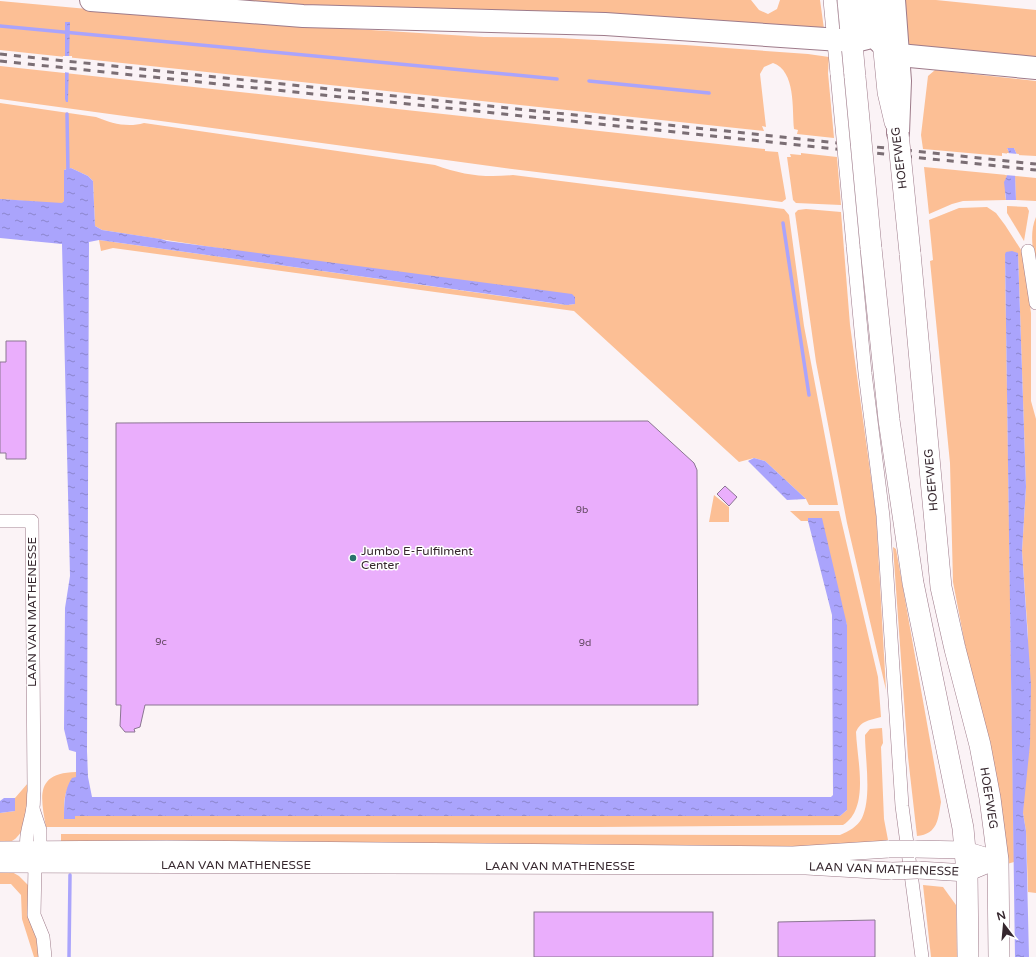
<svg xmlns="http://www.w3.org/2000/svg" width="1036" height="957" font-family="'Varela Round',sans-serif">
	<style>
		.green { fill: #fcbf95 }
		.water { fill: url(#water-ripples) }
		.pier { fill: #fbf3f6 }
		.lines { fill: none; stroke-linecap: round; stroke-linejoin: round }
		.stream { stroke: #aaa4fc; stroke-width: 3.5 }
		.building { fill: #eaaefc; stroke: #8b7692 }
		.minor-casing { stroke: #9e7b8a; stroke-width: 14 }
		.tertiary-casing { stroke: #9e7b8a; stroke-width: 18 }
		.primary-casing { stroke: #9e7b8a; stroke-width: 22 }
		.motorway-casing { stroke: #9e7b8a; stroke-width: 24 }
		.minor { stroke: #fff; stroke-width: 13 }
		.tertiary { stroke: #fff; stroke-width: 17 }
		.primary { stroke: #fff; stroke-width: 21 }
		.motorway { stroke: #fff; stroke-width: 22 }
		.rail { stroke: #7b6e74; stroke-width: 3; stroke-dasharray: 7 7; stroke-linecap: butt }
		.minor-bridge-casing { stroke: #9e7b8a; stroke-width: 14; stroke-linecap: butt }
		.tertiary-bridge-casing { stroke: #9e7b8a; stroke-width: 18; stroke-linecap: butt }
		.primary-bridge-casing { stroke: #9e7b8a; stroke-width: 22; stroke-linecap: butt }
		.minor-bridge { stroke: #fff; stroke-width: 13 }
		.tertiary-bridge { stroke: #fff; stroke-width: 17 }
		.primary-bridge { stroke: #fff; stroke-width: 21 }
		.poi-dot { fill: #29726c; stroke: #fff; stroke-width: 1.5 }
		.labels { text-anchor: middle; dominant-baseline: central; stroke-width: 3; stroke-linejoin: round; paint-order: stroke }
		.number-label { font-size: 10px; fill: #634962 }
		.street-label { font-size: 12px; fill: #36272e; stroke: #fff }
		.poi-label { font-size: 12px; fill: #36272e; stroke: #fff; text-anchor: start }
	</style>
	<defs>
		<pattern id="water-ripples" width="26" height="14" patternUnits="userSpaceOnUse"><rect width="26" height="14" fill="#aaa4fc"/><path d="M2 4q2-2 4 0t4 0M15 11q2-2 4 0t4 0" fill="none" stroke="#8b86cc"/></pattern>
	</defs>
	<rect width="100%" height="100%" fill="#fbf3f6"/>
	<!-- green -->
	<g class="green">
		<polygon points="129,0 751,0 759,10 768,14 777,9 780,0 820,0 824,29"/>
		<polygon points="901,0 936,0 1036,10 1036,61 904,48"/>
		<path d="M0,1L208,20L484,37L559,38L685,45L808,54L829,57L828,73L834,138L797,134L798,130L794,129C792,109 796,71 773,63L764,67L760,74L766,127L762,126L764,131L0,50Z"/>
		<polygon points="0,66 765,149 765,151 778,152 786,199 782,202 512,169 0,99"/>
		<polygon points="935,70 1036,81 1036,156 1017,155 1014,148 1007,148 1010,154 1002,153 1002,156 923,149 921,135 928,76"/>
		<path d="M0,103L96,117C111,123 127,128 144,123L435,165C463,175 484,178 513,175L784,209L789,215L804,326L838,505H809L806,499L765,461L754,458L739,462L574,311L113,248L101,251L99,240L566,305L575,304L102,230L95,226L93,181L88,176L71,168L64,170V201L62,204L0,199Z"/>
		<polygon points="801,153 837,157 841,205 796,203 793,200 787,157 791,157 790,154 801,155"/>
		<polygon points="924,167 1007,175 1005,194 1006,200 963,201 952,204 929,214"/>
		<polygon points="1015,176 1036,178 1036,201 1016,200"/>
		<polygon points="1007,206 1027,207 1029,211 1024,241 1007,213"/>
		<polygon points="987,207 996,213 1005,225 1023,253 1031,313 1031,401 1036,419 1036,893 1028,892 1026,831 1023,813 1028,636 1022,551 1026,487 1018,254 1007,252 1005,255 1014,862 1007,864 953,582 950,463 930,261 933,260 929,220 959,208"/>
		<polygon points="806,209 841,212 850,325 876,514 886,690 847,523 816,362 795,213 798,210"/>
		<path d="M1036,217V267C1033,251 1029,233 1036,217Z"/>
		<polygon points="714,495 729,507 729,522 709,522"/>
		<path d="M790,511H839L878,677L881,717C871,720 861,720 856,732C857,760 870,808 843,825L598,827H46C40,795 36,773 76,772V778C63,789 64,802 64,819H75L74,816H840L847,810V625L808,518V521H801Z"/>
		<path d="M893,547L896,549L941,802C938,819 938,834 917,836L908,757Z"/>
		<path d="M882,728L883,743L881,747L884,819L888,840L876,842L874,845L606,851L61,841V834L840,835C849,831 857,827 862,818C872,797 865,758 865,735L870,729Z"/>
		<path d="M28,783C28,799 29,826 17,837C13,842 6,843 0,844V813L15,811V798Z"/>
		<polygon points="0,871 12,872 19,876 28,885 42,957 34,957 22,919 21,895 11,884 0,884"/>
		<polygon points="923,885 943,887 956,905 957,957 931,957"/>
	</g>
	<!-- water -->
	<g class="water">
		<polygon points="65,22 70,22 68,102 66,102 65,99"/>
		<path d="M1007,148H1014L1017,155L1015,174L1016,200H1006L1004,182C1009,175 1012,155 1007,148Z"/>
		<path d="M71,168L88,176L93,181L95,226L102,230L161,239L167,241L572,294L575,297V304L567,305L99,240L89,242L87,751L88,777L92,797H831L833,795L832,615L808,521V518H822L847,625V810L840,816H75V819H64C64,804 64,790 72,778L76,777V752L69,750L64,729L65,608L70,576L62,244L0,238V199L62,203L64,201V170Z"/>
		<polygon points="1012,251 1018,253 1026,487 1022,551 1031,685 1030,744 1023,813 1026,831 1029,957 1015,957 1005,254 1006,252"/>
		<polygon points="754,458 765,461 806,499 787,500 748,461"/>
		<polygon points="4,798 15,798 15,811 0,813 0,801"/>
	</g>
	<!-- pier -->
	<g class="pier">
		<polygon points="63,56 72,56 72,73 63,72"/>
		<polygon points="1007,153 1019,154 1016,173 1017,176 1005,175"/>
	</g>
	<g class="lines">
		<!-- stream -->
		<g class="stream">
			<polyline points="0,26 557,79"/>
			<polyline points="589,81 709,93"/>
			<polyline points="67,114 68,173"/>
			<polyline points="783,223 809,395"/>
			<polyline points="69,957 70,875"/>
		</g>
	</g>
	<!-- building -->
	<g class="building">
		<polygon points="6,341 26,341 26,459 6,459 6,453 0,453 0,362 6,362"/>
		<polygon points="648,421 694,463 697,470 698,705 145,705 140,727 134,729 135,732 125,732 120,726 121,705 116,705 116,423"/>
		<polygon points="725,486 737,497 729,506 717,494"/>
		<rect x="534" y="912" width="179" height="45"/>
		<polygon points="875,920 875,957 778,957 778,922"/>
	</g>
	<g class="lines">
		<defs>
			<g id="minor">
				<polyline points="830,0 837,74"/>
				<polyline points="853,245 865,373 883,516 902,806 922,957"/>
				<polyline points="1028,251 1036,303"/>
				<path d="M0,521H32L34,791C33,797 34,802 33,807C31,825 21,840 31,857"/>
				<polyline points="33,809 40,830 40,850 35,865 34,915 43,937 45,957"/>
			</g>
			<g id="tertiary">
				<polyline points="914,849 965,850 998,860"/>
				<polyline points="0,850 167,849 793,855 889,849"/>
				<polyline points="0,864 806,866 892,871"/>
				<polyline points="918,870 967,873 998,860"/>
			</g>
			<g id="primary">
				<polyline points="848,0 855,77"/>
				<polyline points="879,0 888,92 895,122"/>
				<polyline points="871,248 889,420 913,583 963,828 967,873 968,957"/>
				<polyline points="910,253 941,587 955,649 980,745 990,798 998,860 999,957"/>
			</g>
			<g id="motorway">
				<polyline points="91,0 303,16 605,24 855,41 867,38 882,27"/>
				<path d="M862,0C865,27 874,43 899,55L1036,68"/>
				<polyline points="894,0 900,81 898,133"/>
			</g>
		</defs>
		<!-- minor casing -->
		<use href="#minor" class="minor-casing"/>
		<!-- tertiary casing -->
		<use href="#tertiary" class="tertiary-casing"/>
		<!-- primary casing -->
		<use href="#primary" class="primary-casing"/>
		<!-- motorway casing -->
		<use href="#motorway" class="motorway-casing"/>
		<!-- minor -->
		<use href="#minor" class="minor"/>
		<!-- tertiary -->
		<use href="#tertiary" class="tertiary"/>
		<!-- primary -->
		<use href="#primary" class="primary"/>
		<!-- motorway -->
		<use href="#motorway" class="motorway"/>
		<!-- rail -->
		<g class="rail">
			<polyline points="0,54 1036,164"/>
			<polyline points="0,61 1036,170"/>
		</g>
		<defs>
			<polyline id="minor-bridge" points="837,74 853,245"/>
			<g id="tertiary-bridge">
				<polyline points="889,849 914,849"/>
				<polyline points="892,871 918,870"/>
			</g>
			<g id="primary-bridge">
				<polyline points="855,77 871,248"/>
				<polyline points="898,133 910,253"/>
			</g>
		</defs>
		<!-- minor-bridge casing -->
		<use href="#minor-bridge" class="minor-bridge-casing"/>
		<!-- tertiary-bridge casing -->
		<use href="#tertiary-bridge" class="tertiary-bridge-casing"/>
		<!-- primary-bridge casing -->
		<use href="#primary-bridge" class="primary-bridge-casing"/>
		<!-- minor-bridge -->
		<use href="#minor-bridge" class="minor-bridge"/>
		<!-- tertiary-bridge -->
		<use href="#tertiary-bridge" class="tertiary-bridge"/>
		<!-- primary-bridge -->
		<use href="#primary-bridge" class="primary-bridge"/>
	</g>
	<!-- markers -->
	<circle class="poi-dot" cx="353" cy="558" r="4"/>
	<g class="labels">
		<!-- number labels -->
		<g class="number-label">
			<text x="582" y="510">9b</text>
			<text x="161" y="642">9c</text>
			<text x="585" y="643">9d</text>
		</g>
		<!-- street labels -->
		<g class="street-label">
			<text transform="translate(899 158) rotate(-97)">HOEFWEG</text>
			<text transform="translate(931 480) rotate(-95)">HOEFWEG</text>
			<text transform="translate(32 612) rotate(-90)">LAAN VAN MATHENESSE</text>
			<text transform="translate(989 798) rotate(81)">HOEFWEG</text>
			<text x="236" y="865">LAAN VAN MATHENESSE</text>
			<text x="560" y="866">LAAN VAN MATHENESSE</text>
			<text transform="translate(884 869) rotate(2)">LAAN VAN MATHENESSE</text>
		</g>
		<!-- poi labels -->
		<g class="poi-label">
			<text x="361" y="551">Jumbo E-Fulfilment<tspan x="361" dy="14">Center</tspan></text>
		</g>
	</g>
	<!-- north arrow -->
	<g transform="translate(1004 925) rotate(344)" stroke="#ffffff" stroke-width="3" paint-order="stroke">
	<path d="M0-3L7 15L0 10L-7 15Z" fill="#36272e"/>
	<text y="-6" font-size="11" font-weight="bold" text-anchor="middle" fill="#36272e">N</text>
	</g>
</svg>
